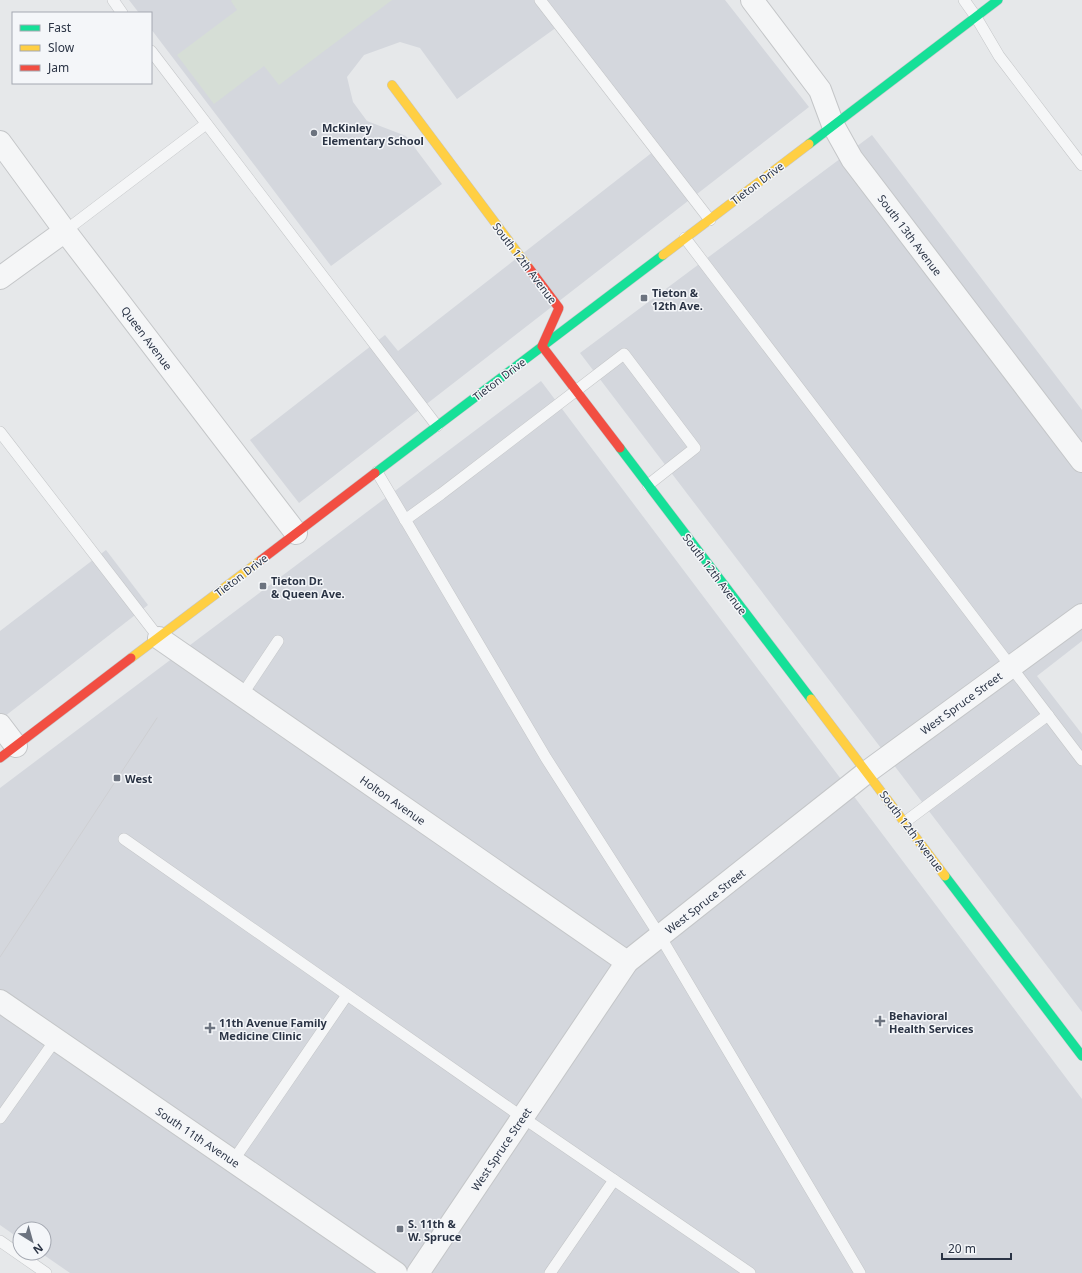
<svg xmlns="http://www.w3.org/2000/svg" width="1082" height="1273" font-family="'Noto Sans',sans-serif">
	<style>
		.built { fill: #d4d7dd }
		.green { fill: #d6ded6 }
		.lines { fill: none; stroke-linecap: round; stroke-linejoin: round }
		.lane-casing { stroke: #c4c6c8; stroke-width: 12 }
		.street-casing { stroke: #c4c6c8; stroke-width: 24 }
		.fast-casing { stroke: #c4c6c8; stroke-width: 10 }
		.slow-casing { stroke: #c4c6c8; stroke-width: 10 }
		.jam-casing { stroke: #c4c6c8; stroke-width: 10 }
		.lane { stroke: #f5f6f7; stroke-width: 11 }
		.street { stroke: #f5f6f7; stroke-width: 22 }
		.fast { stroke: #16e098; stroke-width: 9 }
		.slow { stroke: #ffcf43; stroke-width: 9 }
		.jam { stroke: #f24e42; stroke-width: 9 }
		.tram { stroke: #cecfd2; stroke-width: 1 }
		.poi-dot { fill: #6c737f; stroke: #f4f6f9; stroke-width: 1.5 }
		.labels { text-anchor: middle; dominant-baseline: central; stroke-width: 3; stroke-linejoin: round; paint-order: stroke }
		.poi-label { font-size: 11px; font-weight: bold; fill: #2b3445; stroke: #f4f6f9; text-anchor: start }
		.street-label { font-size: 11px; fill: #2b3445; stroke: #f4f6f9 }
	</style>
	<rect width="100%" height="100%" fill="#e6e8ea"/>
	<!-- built -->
	<g class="built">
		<polygon points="129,0 725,0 809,107 299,503 250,440 385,335 398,351 654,151 557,27 457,99 420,48 400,42 364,55 347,77 353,102 367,121 406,136 442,184 331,266 151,29 151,13 139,13"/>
		<polygon points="872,135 1082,410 1082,641 1037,676 1082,734 1082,1012 580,353"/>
		<polygon points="541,381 1082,1099 1082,1273 70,1273 41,1253 44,1253 44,1229 20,1229 20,1239 0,1225 0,788"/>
		<polygon points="106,550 148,605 0,720 0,631"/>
	</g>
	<!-- green -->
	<polygon class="green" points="232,0 392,0 279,85 264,66 214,104 177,55 237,10 231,1"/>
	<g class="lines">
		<defs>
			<g id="lane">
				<polyline points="113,0 122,13"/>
				<polyline points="540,0 710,220"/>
				<polyline points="964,0 976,17 999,56 1082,165"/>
				<polyline points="151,51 437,426"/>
				<polyline points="65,231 206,124"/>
				<polyline points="685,238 1082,760"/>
				<polyline points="0,432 159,638"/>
				<polyline points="377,472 546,758 660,936 860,1273"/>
				<polyline points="405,520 441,494 624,354 695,448 648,485"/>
				<polyline points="242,695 278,641"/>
				<polyline points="905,822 1048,715"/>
				<polyline points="124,839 522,1117 750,1273"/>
				<polyline points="0,1118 56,1039"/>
				<polyline points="233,1161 347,995"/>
				<polyline points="0,1241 46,1273"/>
				<polyline points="550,1273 614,1180"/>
			</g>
			<g id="street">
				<polyline points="752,0 820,90 833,125 852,159 1082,461"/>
				<polyline points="0,142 65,231 296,533"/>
				<polyline points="0,278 65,231"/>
				<polyline points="159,638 627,962"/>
				<polyline points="0,725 16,746"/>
				<polyline points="0,1001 396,1273"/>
				<polyline points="418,1273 627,962 867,772 1082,615"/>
			</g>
			<g id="fast">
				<polyline points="809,144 998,0"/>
				<polyline points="620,448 811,699"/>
				<polyline points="375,473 663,255"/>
				<polyline points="945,876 1082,1056"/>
			</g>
			<g id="slow">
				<polyline points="392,85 529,268"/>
				<polyline points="663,255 809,144"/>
				<polyline points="131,658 261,560"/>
				<polyline points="811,699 945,876"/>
			</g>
			<g id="jam">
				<polyline points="529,268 559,308 542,346 620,448"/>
				<polyline points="261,560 375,473"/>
				<polyline points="0,758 131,658"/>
			</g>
		</defs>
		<!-- lane casing -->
		<use href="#lane" class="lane-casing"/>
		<!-- street casing -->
		<use href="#street" class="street-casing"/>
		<!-- fast casing -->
		<use href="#fast" class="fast-casing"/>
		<!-- slow casing -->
		<use href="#slow" class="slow-casing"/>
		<!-- jam casing -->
		<use href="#jam" class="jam-casing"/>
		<!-- lane -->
		<use href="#lane" class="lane"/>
		<!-- street -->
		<use href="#street" class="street"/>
		<!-- fast -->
		<use href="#fast" class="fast"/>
		<!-- slow -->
		<use href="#slow" class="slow"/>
		<!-- jam -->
		<use href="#jam" class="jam"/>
		<!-- tram -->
		<polyline class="tram" points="0,957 157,718"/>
	</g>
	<!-- markers -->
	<g class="poi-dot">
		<circle cx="314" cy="133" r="4"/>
		<rect x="640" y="294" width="8" height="8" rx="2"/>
		<rect x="259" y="582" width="8" height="8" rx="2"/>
		<rect x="113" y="774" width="8" height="8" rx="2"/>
		<path d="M878 1015h4v4h4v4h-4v4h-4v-4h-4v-4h4z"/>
		<path d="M208 1022h4v4h4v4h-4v4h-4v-4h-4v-4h4z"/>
		<rect x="396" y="1225" width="8" height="8" rx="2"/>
	</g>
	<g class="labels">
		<!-- poi labels -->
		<g class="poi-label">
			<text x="322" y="127">McKinley<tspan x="322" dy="13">Elementary School</tspan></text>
			<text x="652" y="292">Tieton &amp;<tspan x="652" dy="13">12th Ave.</tspan></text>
			<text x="271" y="580">Tieton Dr.<tspan x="271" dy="13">&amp; Queen Ave.</tspan></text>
			<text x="125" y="778">West</text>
			<text x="889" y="1015">Behavioral<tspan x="889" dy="13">Health Services</tspan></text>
			<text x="219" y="1022">11th Avenue Family<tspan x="219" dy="13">Medicine Clinic</tspan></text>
			<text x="408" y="1223">S. 11th &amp;<tspan x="408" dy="13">W. Spruce</tspan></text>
		</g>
		<!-- street labels -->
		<g class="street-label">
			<text transform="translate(757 183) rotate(-37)">Tieton Drive</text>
			<text transform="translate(910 235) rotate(53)">South 13th Avenue</text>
			<text transform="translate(525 263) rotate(53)">South 12th Avenue</text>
			<text transform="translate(147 338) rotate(53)">Queen Avenue</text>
			<text transform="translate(499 379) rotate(-37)">Tieton Drive</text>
			<text transform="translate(715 574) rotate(53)">South 12th Avenue</text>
			<text transform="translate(241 575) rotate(-37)">Tieton Drive</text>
			<text transform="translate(961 703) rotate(-36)">West Spruce Street</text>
			<text transform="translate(393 800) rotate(35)">Holton Avenue</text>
			<text transform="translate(912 831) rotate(53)">South 12th Avenue</text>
			<text transform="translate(705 901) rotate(-38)">West Spruce Street</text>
			<text transform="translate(198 1137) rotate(34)">South 11th Avenue</text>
			<text transform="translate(501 1149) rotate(-56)">West Spruce Street</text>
		</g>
	</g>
	<!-- legend -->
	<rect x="12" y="12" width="140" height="72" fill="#f4f6f9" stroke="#a4a8b1"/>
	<rect x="20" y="25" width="20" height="6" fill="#16e098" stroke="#a4a8b1"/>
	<text x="48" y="32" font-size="12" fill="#2b3445">Fast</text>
	<rect x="20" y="45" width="20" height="6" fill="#ffcf43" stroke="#a4a8b1"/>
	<text x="48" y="52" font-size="12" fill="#2b3445">Slow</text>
	<rect x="20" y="65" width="20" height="6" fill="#f24e42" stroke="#a4a8b1"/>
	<text x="48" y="72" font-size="12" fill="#2b3445">Jam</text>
	<!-- north arrow -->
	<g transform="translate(32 1241) rotate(143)"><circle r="19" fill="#f4f6f9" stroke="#a4a8b1"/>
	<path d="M0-3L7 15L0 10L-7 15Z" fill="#6c737f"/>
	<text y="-6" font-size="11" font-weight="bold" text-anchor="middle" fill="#2b3445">N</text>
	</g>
	<!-- scale -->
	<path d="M942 1253v6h69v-6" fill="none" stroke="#2b3445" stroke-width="2"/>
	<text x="948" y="1253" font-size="12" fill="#2b3445" stroke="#f4f6f9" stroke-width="3" paint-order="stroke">20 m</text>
</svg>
